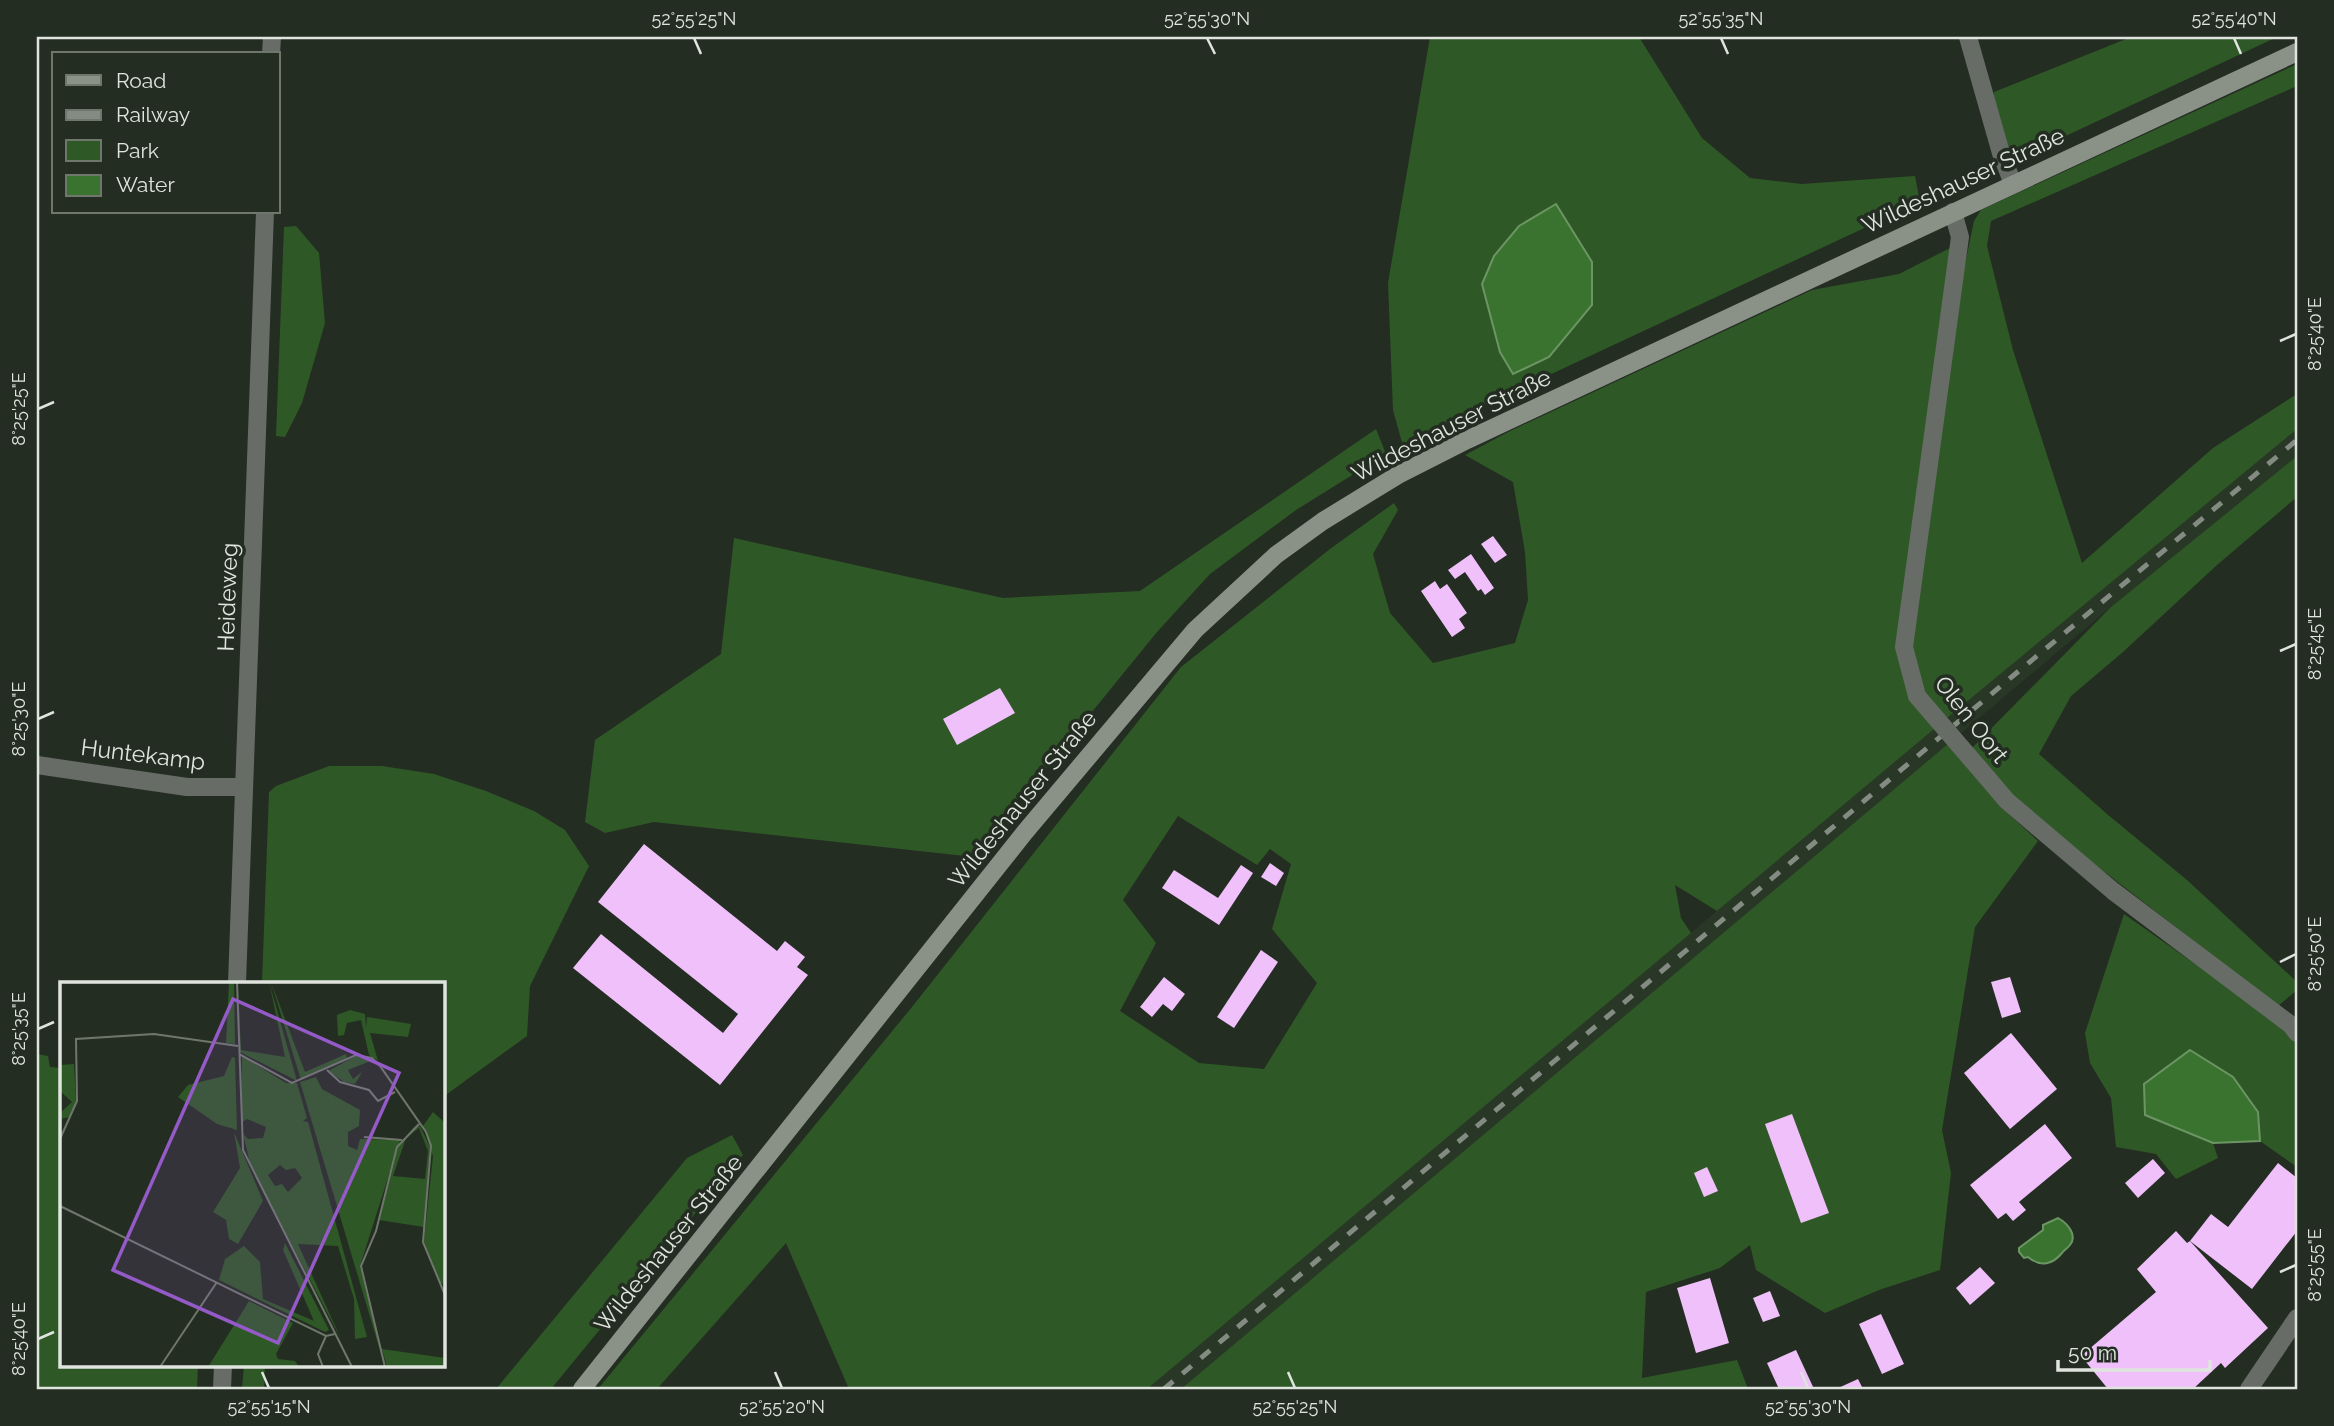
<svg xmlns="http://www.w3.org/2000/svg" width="2334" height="1426" font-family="Raleway,sans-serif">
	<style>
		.built { fill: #293726 }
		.green { fill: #2f5827; fill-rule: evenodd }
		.water { fill: #3a732f; stroke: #6c9564; stroke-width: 2 }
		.building { fill: #efc0fa }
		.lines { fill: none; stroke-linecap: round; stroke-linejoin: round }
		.minor { stroke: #676c66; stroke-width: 18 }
		.secondary { stroke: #8a9288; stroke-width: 18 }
		.rail { stroke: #838b82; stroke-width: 5; stroke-dasharray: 12 12; stroke-linecap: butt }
		.minor-bridge { stroke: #676c66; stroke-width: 18 }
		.ticks { fill: none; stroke: #dfe5de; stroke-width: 2.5 }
		.labels { text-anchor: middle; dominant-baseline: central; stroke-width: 7; stroke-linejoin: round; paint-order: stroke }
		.street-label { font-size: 23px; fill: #dfe5de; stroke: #242d22 }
		.inset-road { fill: none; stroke: #6f776d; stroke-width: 2 }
		.view { fill: #945ac7; fill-opacity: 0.15; stroke: #945ac7; stroke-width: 3.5 }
		.inset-edge { fill: none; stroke: #dfe5de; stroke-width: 3.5 }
		.neatline { fill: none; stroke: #dfe5de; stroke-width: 2.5 }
		.ticks-label { font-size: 18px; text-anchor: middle; fill: #dfe5de }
	</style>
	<rect width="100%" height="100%" fill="#242d22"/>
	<!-- built -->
	<polygon class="built" points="2297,429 2297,456 2111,607 1446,1167 1181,1389 1147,1389 1947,718"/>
	<!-- green -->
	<g class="green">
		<path d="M1430,37H1639L1702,138L1750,178L1802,184L1915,176L1920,202L1468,413L1403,446L1393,410L1388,283ZM1592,261V305L1577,323Z"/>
		<path d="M2131,37H2277L2025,155L2013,156C2001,140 1992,112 1994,92Z"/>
		<polygon points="2297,64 2297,86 1991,221 1987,246 2013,350 2082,563 2213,448 2297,394 2297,429 1947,718 1924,694 1912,646 1962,279 1974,221 1981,210"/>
		<polygon points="296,226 319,253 325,323 302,403 285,437 276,436 284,227"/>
		<path d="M1952,247L1897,647L1934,729L1717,911L1675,885L1681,918L1691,933L1147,1389H849L786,1243L657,1389H598L912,1007L1181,667L1330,549L1394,503L1398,510L1373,554L1390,613L1433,663L1515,643L1528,600L1525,552L1513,482L1465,455L1508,432L1812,290L1899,274ZM1178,816L1257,865L1270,849L1291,864L1272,929L1317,983L1264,1069L1199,1063L1120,1011L1156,943L1123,900Z"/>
		<polygon points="1376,429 1386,454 1296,510 1210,574 1157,632 974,857 654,822 605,833 585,822 595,740 721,654 734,538 1003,598 1140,591"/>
		<polygon points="2297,456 2297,497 2217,565 2123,652 2071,696 2039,754 2107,814 2187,880 2297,982 2297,990 2278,1006 2009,798 1971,749 2111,607"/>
		<polygon points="1948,744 2001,807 2038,841 1975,927 1942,1130 1951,1173 1940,1270 1879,1290 1825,1313 1756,1270 1750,1245 1720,1268 1646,1292 1642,1378 1737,1360 1748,1389 1181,1389"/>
		<polygon points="329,766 382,766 434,774 486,791 534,811 565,830 589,866 530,986 527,1036 443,1097 443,983 262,983 269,792 276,786"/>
		<polygon points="2124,914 2252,1004 2286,1030 2297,1044 2297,1167 2260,1141 2258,1112 2145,1115 2213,1143 2218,1158 2176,1179 2156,1154 2116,1147 2111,1098 2090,1063 2085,1033"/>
		<polygon points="37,1054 48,1056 50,1067 61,1068 61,1365 198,1365 197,1389 37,1389"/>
		<polygon points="732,1135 743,1155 551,1389 496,1389 687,1158"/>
		<polygon points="244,1365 265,1365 264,1389 242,1389"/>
	</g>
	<!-- water -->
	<g class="water">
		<polygon points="1556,204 1592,262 1592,305 1549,357 1513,374 1500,352 1482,284 1494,256 1519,226"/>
		<polygon points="2190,1050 2233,1077 2258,1112 2260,1141 2213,1143 2145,1115 2144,1084"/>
		<path d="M2058,1218C2067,1223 2078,1235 2070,1245C2068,1248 2064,1250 2062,1253C2053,1264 2041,1268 2028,1257L2024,1258L2019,1252V1248L2043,1230V1225Z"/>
	</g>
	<!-- building -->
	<g class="building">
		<polygon points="1493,536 1507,555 1495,563 1481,544"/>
		<polygon points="1471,554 1494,588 1485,595 1481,589 1478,591 1465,572 1455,579 1448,570"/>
		<polygon points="1435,581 1440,589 1447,584 1467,613 1459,619 1465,628 1452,637 1421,591"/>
		<polygon points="1000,688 1015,713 957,745 943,719"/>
		<polygon points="644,844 777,951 785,941 805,957 797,967 808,975 720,1085 573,968 601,934 723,1033 738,1014 598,902"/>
		<polygon points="1270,863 1284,873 1276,886 1261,877"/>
		<polygon points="1241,865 1253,873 1219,925 1162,888 1174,870 1218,898"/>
		<polygon points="1261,950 1278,962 1234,1028 1217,1017"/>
		<polygon points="1164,977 1185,994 1172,1011 1163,1004 1152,1017 1140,1007"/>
		<polygon points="2010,977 2021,1012 2002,1018 1991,982"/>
		<polygon points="2011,1033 2057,1089 2010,1129 1964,1073"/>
		<polygon points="1792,1114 1829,1213 1801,1223 1765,1124"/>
		<polygon points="2045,1124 2072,1158 2019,1202 2026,1210 2013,1221 2006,1213 1998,1219 1970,1185"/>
		<polygon points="2153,1159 2165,1173 2138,1198 2125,1183"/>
		<polygon points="2278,1163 2297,1178 2297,1231 2252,1289 2190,1241 2211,1214 2228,1227"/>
		<polygon points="1707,1167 1718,1191 1704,1197 1694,1173"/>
		<polygon points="2176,1231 2187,1243 2190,1241 2268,1328 2225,1368 2221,1363 2193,1389 2108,1389 2081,1356 2156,1292 2137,1269"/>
		<polygon points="1980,1267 1995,1283 1970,1305 1956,1288"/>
		<polygon points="1710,1278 1729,1343 1696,1353 1677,1288"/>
		<polygon points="1770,1291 1780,1316 1763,1322 1753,1298"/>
		<polygon points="1881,1314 1904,1364 1882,1374 1859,1324"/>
		<polygon points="1796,1350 1814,1389 1779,1389 1767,1363"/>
		<polygon points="1858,1379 1863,1389 1836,1389"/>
	</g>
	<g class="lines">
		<!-- minor -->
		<g class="minor">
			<polyline points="1968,37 2001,153 2013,184"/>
			<polyline points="271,54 272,37"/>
			<polyline points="1917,696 1904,647 1960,237 1953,212"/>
			<polyline points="37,765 187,787 244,787"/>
			<polyline points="1978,767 2007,801 2113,891 2291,1025 2297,1033"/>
			<polyline points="237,983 265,212"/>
			<polyline points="222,1389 223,1365"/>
			<polyline points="2249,1389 2297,1318"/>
		</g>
		<!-- secondary -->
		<polyline class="secondary" points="582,1389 1025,832 1195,630 1276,555 1323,521 1398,475 1467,440 2297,52"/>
		<!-- rail -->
		<polyline class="rail" points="1164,1389 2014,675 2297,440"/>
		<!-- minor-bridge -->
		<polyline class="minor-bridge" points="1917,696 1978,767"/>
	</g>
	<!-- ticks -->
	<path class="ticks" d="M694,38L701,54M1207,38L1215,54M1721,38L1728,54M2234,38L2241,54M2280,341L2296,334M38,409L54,402M2280,651L2296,644M38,719L54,712M2280,962L2296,954M38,1029L54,1022M2280,1272L2296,1265M38,1339L54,1332M262,1372L269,1388M775,1372L782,1388M1288,1372L1295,1388M1801,1372L1808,1388"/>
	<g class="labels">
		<!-- street labels -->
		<g class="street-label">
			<text transform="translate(1963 180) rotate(-25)">Wildeshauser Straße</text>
			<text transform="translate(1451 425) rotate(-27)">Wildeshauser Straße</text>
			<text transform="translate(227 597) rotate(-88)">Heideweg</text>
			<text transform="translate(1972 719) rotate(52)">Olen Oort</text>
			<text transform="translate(143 754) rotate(7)">Huntekamp</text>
			<text transform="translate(1022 799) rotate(-51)">Wildeshauser Straße</text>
			<text transform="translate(668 1243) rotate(-51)">Wildeshauser Straße</text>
		</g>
	</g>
	<!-- overview -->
	<g transform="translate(60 982)">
		<rect width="385" height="385" fill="#242d22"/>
		<path d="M169,0H174L175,62L166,61ZM178,0L181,68L225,75L209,0L237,99L180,70ZM211,0L245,90L286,72L287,76L241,98ZM290,28L305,32L306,45L307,35L351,42L348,55L310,51L318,79L309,73L301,38L287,41L284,53L278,54L277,33ZM182,74L226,101H237L247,136L243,139L248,140L307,355L295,357L294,317L278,264L238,262L281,357L191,185L183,152L188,157L203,156L206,145L187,137L181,141ZM220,183L226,188L235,186L242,196L228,210L222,202L215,204L208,193ZM296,74L313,78L288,88L293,97L302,90L295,102L284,100L268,89ZM172,75L175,76L177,148L157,142L118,115L128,103L164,94ZM14,82L16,123L10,135L0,137V131L12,120L0,109V83ZM256,95L262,107L300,128L299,144L288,150V164L297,168L300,157L340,158L300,284L325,385L240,100ZM373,130L385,141V302L380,301L364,259L373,174L363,144ZM360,144L370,165L364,245L319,238L338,165L354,145ZM359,146L368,169L365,197L333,194L346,156ZM174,150L203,219L178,262L169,257L166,238L153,230L180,186ZM225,261L266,342L269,348L265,350L159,298L165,277L184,264L200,280L203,317L254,339L223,268ZM189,319L233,341L216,372L218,377L235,379L239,385H148ZM322,367L385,376V385H327Z" fill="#2f5827" fill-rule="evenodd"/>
		<path class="inset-road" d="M177,0L183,168L292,385M179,72L232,101L296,73L312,76L320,84L366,150L371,164L363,260L385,313M267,88L280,100L309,108L318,119L335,110M304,155L342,158M0,157L17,119L16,57L94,52L178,64M0,224L266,354L275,352M100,385L157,300M263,385L258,372L266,354M325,385L301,284L316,249L337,165L359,142"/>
		<path class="view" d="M173,17L339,91L218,361L53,288Z"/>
		<rect width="385" height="385" class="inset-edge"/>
	</g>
	<!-- border -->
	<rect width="2334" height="1426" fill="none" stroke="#242d22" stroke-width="77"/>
	<!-- legend -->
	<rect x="52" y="52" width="228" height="161" fill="#242d22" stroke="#6f776d" stroke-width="2"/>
	<rect x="66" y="75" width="35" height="10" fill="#8a9288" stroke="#6f776d" stroke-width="2"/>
	<text x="116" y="88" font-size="21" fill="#dfe5de">Road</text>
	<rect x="66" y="110" width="35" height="10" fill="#838b82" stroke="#6f776d" stroke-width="2"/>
	<text x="116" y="122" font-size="21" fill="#dfe5de">Railway</text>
	<rect x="66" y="140" width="35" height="21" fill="#2f5827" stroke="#6f776d" stroke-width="2"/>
	<text x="116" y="158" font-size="21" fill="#dfe5de">Park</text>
	<rect x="66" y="175" width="35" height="21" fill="#3a732f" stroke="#6f776d" stroke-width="2"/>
	<text x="116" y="192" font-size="21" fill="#dfe5de">Water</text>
	<!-- scale -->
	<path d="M2058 1360v10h152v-10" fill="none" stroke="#dfe5de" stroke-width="3.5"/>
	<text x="2068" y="1360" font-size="21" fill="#dfe5de" stroke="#242d22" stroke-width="5" paint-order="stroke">50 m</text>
	<rect x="38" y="38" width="2258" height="1350" class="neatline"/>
	<g class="ticks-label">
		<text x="694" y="25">52°55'25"N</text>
		<text x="1207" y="25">52°55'30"N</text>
		<text x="1721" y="25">52°55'35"N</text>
		<text x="2234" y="25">52°55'40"N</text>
		<text transform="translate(2315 334) rotate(-90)" y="6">8°25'40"E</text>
		<text transform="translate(19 409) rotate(-90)" y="6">8°25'25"E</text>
		<text transform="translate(2315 644) rotate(-90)" y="6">8°25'45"E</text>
		<text transform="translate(19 719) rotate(-90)" y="6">8°25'30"E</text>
		<text transform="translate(2315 954) rotate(-90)" y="6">8°25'50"E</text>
		<text transform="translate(19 1029) rotate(-90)" y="6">8°25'35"E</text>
		<text transform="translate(2315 1265) rotate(-90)" y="6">8°25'55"E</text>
		<text transform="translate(19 1339) rotate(-90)" y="6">8°25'40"E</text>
		<text x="269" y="1413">52°55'15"N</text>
		<text x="782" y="1413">52°55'20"N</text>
		<text x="1295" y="1413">52°55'25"N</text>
		<text x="1808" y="1413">52°55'30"N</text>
	</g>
</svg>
